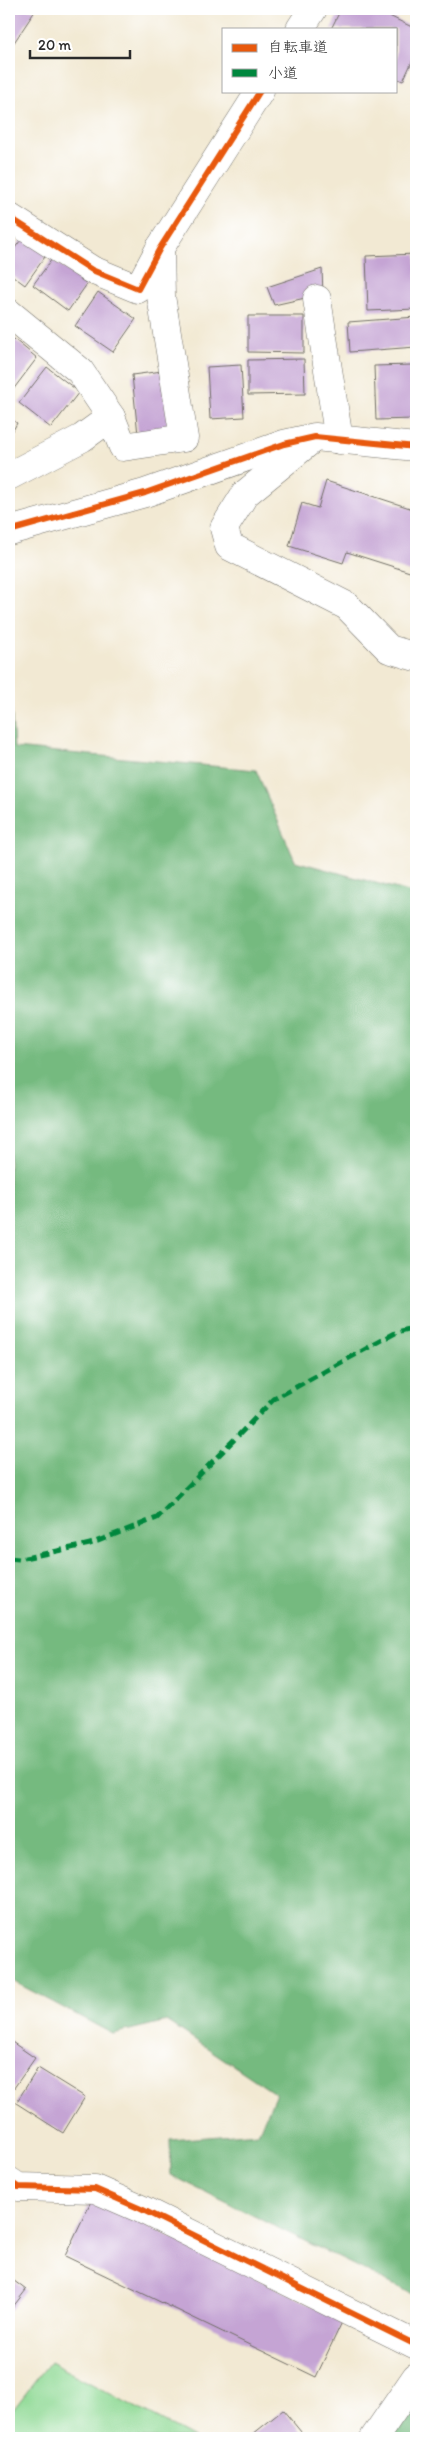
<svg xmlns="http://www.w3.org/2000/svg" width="425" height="2447" font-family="Itim,'Klee One',sans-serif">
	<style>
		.green { fill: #91da96; stroke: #5e8260 }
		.forest { fill: #74ba7f; stroke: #507255 }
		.building { fill: #c5a4d4 }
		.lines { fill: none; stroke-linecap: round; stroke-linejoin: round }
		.street-casing { stroke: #716e66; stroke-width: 29 }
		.street { stroke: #fff; stroke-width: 28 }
		.quiet { stroke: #00873e; stroke-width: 5; stroke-dasharray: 10 5; stroke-linecap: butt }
		.cycleway-casing { stroke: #fff; stroke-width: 9 }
		.cycleway { stroke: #e8590c; stroke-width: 6 }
	</style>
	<rect width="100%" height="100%" fill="#fff"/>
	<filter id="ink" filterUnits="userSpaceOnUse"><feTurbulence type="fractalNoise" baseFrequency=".02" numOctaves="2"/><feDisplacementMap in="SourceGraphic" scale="10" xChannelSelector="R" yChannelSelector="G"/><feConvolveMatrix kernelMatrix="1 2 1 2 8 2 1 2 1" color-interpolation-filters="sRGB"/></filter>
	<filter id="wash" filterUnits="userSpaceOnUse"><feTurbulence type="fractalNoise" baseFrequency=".0096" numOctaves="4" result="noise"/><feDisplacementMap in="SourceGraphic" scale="20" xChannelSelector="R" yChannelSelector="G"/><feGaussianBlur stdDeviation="1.12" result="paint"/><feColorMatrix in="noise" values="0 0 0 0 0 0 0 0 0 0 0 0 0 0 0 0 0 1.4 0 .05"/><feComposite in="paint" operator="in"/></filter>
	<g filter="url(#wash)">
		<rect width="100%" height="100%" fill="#f2e9d3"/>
		<!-- green -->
		<polygon class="green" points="50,2362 194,2438 9,2438 9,2415"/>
		<!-- forest -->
		<g class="forest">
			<polygon points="9,669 14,748 256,770 295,861 416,894 416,2296 171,2175 170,2140 258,2133 276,2094 167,2021 113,2034 9,1979"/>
			<polygon points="416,2393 416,2438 386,2438"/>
		</g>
		<g id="blocks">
			<!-- building -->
			<g class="building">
				<polygon points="9,9 31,9 35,11 9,50"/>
				<polygon points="341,9 375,9 416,29 416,53 403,81 396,78 396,29 331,29"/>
				<polygon points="23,237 47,254 25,285 9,273 9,256"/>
				<polygon points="416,254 416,309 368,311 366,256"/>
				<polygon points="52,259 87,284 68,311 33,285"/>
				<polygon points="322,269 323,294 274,305 267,287"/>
				<polygon points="98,292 136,319 113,352 75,326"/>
				<polygon points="248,316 304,316 304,353 248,352"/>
				<polygon points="416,317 416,347 350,352 348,322"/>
				<polygon points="9,335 37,358 9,395"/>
				<polygon points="304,359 305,394 248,395 248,360"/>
				<polygon points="241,365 244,417 210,419 207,367"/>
				<polygon points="412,365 414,419 376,420 374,366"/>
				<polygon points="47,367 79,392 51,428 19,403"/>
				<polygon points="170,370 177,431 138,435 132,375"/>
				<polygon points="9,418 17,423 9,438"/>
				<polygon points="326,481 416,510 416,574 347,552 343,563 289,546 302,503 318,508"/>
				<polygon points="9,2040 35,2058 9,2095"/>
				<polygon points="38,2068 85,2097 63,2133 16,2103"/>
				<polygon points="92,2199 343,2320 316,2377 65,2256"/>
				<polygon points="9,2277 26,2290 9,2312"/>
				<polygon points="283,2410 306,2438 248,2438"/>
			</g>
		</g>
	</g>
	<g filter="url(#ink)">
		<use href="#blocks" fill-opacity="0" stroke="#716e66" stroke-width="1"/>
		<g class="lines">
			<defs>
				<g id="street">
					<polyline points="300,29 313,9"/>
					<polyline points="9,217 92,270 138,289 160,248 260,91"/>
					<polyline points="317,299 339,440"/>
					<polyline points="9,313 80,371 111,417"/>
					<polyline points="310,441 245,494 224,528 229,546 347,606 389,649 416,657"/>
					<polyline points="9,476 82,438 111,417 123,447 184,438 161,296 160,248"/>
					<polyline points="9,531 145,493 284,444 315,437 416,447"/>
					<polyline points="9,2181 18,2187 95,2189 141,2209 416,2345"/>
					<polyline points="374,2438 416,2377"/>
				</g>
			</defs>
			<!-- street casing -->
			<use href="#street" class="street-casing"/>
			<!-- street -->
			<use href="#street" class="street"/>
			<!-- quiet -->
			<polyline class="quiet" points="9,1558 20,1559 90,1544 157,1518 274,1399 397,1332 416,1327"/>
			<defs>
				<g id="cycleway">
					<polyline points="9,217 92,270 138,289 160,248 260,91"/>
					<polyline points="9,531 145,493 284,444 315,437 416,447"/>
					<polyline points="9,2181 18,2187 95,2189 141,2209 416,2345"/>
				</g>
			</defs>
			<!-- cycleway casing -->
			<use href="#cycleway" class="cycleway-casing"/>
			<!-- cycleway -->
			<use href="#cycleway" class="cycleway"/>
		</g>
	</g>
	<!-- margin -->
	<rect width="425" height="2447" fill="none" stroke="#fff" stroke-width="30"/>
	<!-- legend -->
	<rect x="222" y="28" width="175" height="65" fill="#ffffff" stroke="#aaaaaa"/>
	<rect x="232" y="44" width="25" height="8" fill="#e8590c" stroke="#aaaaaa"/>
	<text x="268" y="52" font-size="15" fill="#2b2b2b">自転車道</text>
	<rect x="232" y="69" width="25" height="8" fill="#00873e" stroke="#aaaaaa"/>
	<text x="268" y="78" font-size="15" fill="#2b2b2b">小道</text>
	<!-- scale -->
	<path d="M30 50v8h100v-8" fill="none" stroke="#2b2b2b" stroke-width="2.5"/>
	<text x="38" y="50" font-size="15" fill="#2b2b2b" stroke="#ffffff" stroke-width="4" paint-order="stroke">20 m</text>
</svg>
